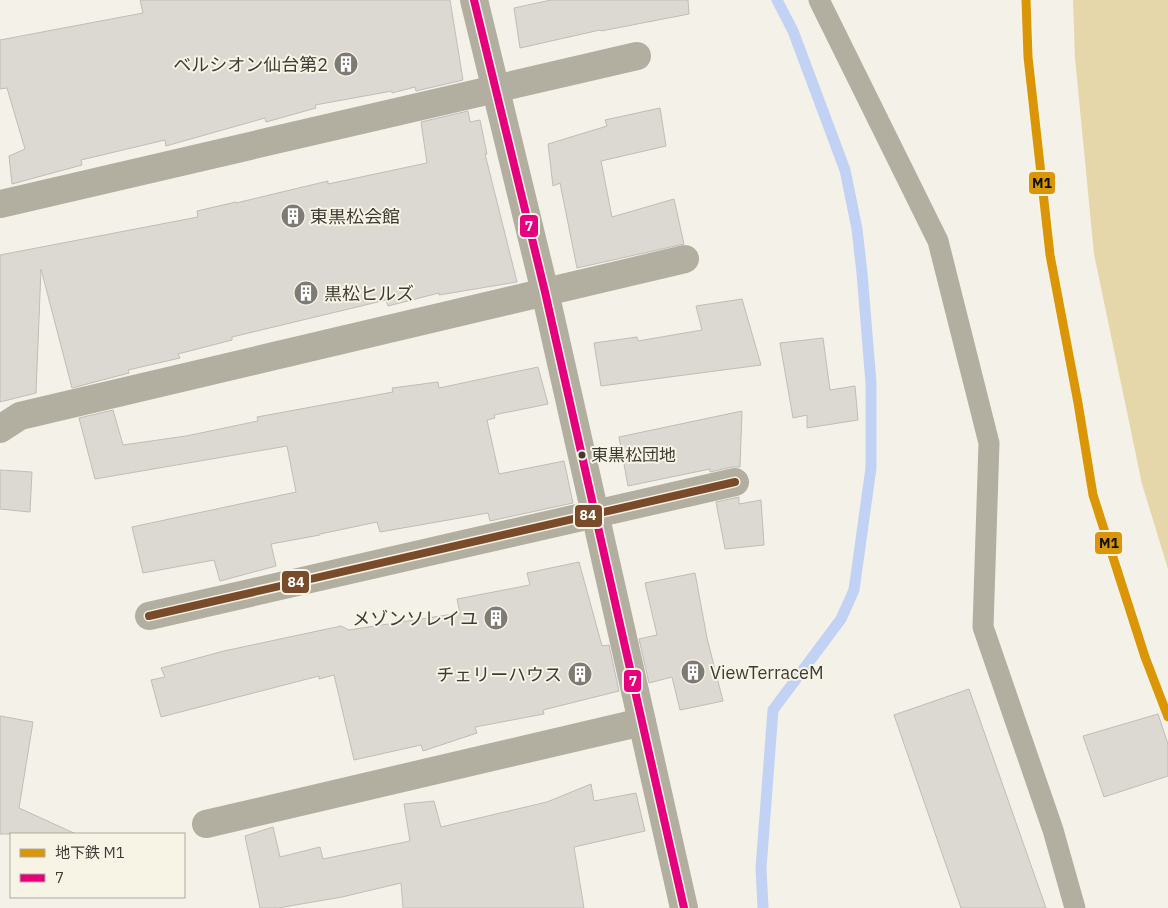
<svg xmlns="http://www.w3.org/2000/svg" width="1168" height="908" font-family="'IBM Plex Sans','Noto Sans JP',sans-serif">
	<style>
		.green { fill: #e5d7a9 }
		.lines { fill: none; stroke-linecap: round; stroke-linejoin: round }
		.stream { stroke: #c2d2f4; stroke-width: 11 }
		.building { fill: #dcd9d3; stroke: #bfbdb7 }
		.service { stroke: #b2aea0; stroke-width: 21 }
		.minor { stroke: #b2aea0; stroke-width: 28 }
		.tertiary { stroke: #b2aea0; stroke-width: 28 }
		.bus-1-casing { stroke: #f8f4e5; stroke-width: 11 }
		.bus-2-casing { stroke: #f8f4e5; stroke-width: 11 }
		.bus-1 { stroke: #e5007d; stroke-width: 8 }
		.bus-2 { stroke: #7a4b2a; stroke-width: 8 }
		.metro-1-casing { stroke: #f8f4e5; stroke-width: 12 }
		.metro-1 { stroke: #db9608; stroke-width: 9 }
		.bus-dot { fill: #3d3b35; stroke: #f8f4e5; stroke-width: 2 }
		.labels { text-anchor: middle; dominant-baseline: central; stroke-width: 4; stroke-linejoin: round; paint-order: stroke }
		.bus-label { font-size: 17px; fill: #3d3b35; stroke: #f8f4e5; text-anchor: start }
		.poi-label { font-size: 18px; fill: #3d3b35; stroke: #f8f4e5; text-anchor: end }
		.line-badge { stroke: #f8f4e5; stroke-width: 2 }
		.badge-label { font-size: 14px; text-anchor: middle; font-weight: bold; fill: #fff }
		.pale-badge-label { font-size: 14px; text-anchor: middle; font-weight: bold; fill: #111 }
	</style>
	<rect width="100%" height="100%" fill="#f4f1e9"/>
	<!-- green -->
	<polygon class="green" points="1073,0 1168,0 1168,569 1142,484 1094,254 1075,58"/>
	<g class="lines">
		<!-- stream -->
		<polyline class="stream" points="763,908 761,868 773,710 841,619 854,590 871,468 871,383 862,273 857,229 845,170 793,31 777,0"/>
	</g>
	<!-- building -->
	<g class="building">
		<polygon points="140,0 450,0 463,80 416,91 415,87 392,93 392,91 315,105 316,108 266,122 265,118 166,146 165,140 81,160 82,165 12,184 9,156 25,149 7,88 0,89 0,40 143,13"/>
		<polygon points="551,0 688,0 689,14 601,31 600,30 520,48 514,8"/>
		<polygon points="660,108 666,146 601,161 612,217 674,199 684,244 577,268 560,183 553,186 548,144 607,126 605,120"/>
		<polygon points="468,111 470,122 480,120 487,154 485,154 517,282 439,295 439,293 388,306 386,300 232,337 232,340 178,354 180,358 128,370 129,373 72,388 41,269 36,393 0,402 0,255 198,217 197,211 236,202 236,203 328,181 328,184 427,163 421,122"/>
		<polygon points="742,299 761,365 601,386 594,343 637,337 638,341 702,330 696,306"/>
		<polygon points="823,338 830,390 855,386 858,420 807,428 807,415 793,418 780,343"/>
		<polygon points="538,367 548,404 494,415 495,418 487,420 499,474 564,461 573,503 490,521 488,513 380,532 377,522 320,534 320,535 271,544 276,566 220,581 214,560 143,573 132,527 296,492 287,446 95,479 79,418 113,410 123,445 186,436 258,421 257,417 393,392 392,388 438,382 439,388"/>
		<polygon points="742,411 740,467 732,467 710,472 710,469 628,486 619,437"/>
		<polygon points="0,470 32,472 30,512 0,509"/>
		<polygon points="739,497 739,504 761,500 764,545 725,549 716,502"/>
		<polygon points="579,562 602,646 609,645 619,691 543,710 544,714 475,727 477,733 423,751 421,745 354,760 334,675 319,679 319,676 161,717 151,680 165,677 161,668 224,651 341,626 349,630 460,613 457,599 530,585 527,573"/>
		<polygon points="695,573 707,638 723,701 680,710 672,677 649,683 639,639 657,635 645,583"/>
		<polygon points="969,689 1046,908 961,908 894,715"/>
		<polygon points="1158,714 1168,744 1168,776 1104,797 1083,736"/>
		<polygon points="0,716 33,722 19,808 76,834 0,834"/>
		<polygon points="591,784 594,801 636,793 645,831 574,847 584,908 403,908 401,883 342,897 278,908 260,908 245,836 273,827 280,857 320,847 323,859 410,841 404,804 434,801 441,827 547,802"/>
	</g>
	<g class="lines">
		<!-- service -->
		<polyline class="service" points="819,0 938,241 989,443 983,627 1053,830 1075,908"/>
		<!-- minor -->
		<g class="minor">
			<polyline points="0,204 637,56"/>
			<polyline points="0,429 20,416 685,259"/>
			<polyline points="149,616 735,482"/>
			<polyline points="206,824 642,722"/>
		</g>
		<!-- tertiary -->
		<polyline class="tertiary" points="474,0 545,292 684,908"/>
		<defs>
			<polyline id="bus-1" points="474,0 545,292 684,908"/>
			<polyline id="bus-2" points="149,616 735,482"/>
		</defs>
		<!-- bus-1 casing -->
		<use href="#bus-1" class="bus-1-casing"/>
		<!-- bus-2 casing -->
		<use href="#bus-2" class="bus-2-casing"/>
		<!-- bus-1 -->
		<use href="#bus-1" class="bus-1"/>
		<!-- bus-2 -->
		<use href="#bus-2" class="bus-2"/>
		<defs>
			<polyline id="metro-1" points="1026,0 1028,57 1050,255 1078,403 1093,495 1145,657 1168,717"/>
		</defs>
		<!-- metro-1 casing -->
		<use href="#metro-1" class="metro-1-casing"/>
		<!-- metro-1 -->
		<use href="#metro-1" class="metro-1"/>
	</g>
	<!-- icons -->
	<defs>
		<symbol id="building-disc" viewBox="-11 -11 22 22"><circle r="9.5" fill="#7d7b74" stroke="#f8f4e5"/><path d="M-4-6H4V6H1V3H-1V6H-4ZM-2.5-4.3h1.7v1.8h-1.7ZM.8-4.3h1.7v1.8H.8ZM-2.5-1h1.7V.8h-1.7ZM.8-1h1.7V.8H.8Z" fill="#fff"/></symbol>
	</defs>
	<g fill-rule="evenodd">
		<use href="#building-disc" x="332" y="50" width="28" height="28"/>
		<use href="#building-disc" x="279" y="202" width="28" height="28"/>
		<use href="#building-disc" x="292" y="279" width="28" height="28"/>
		<use href="#building-disc" x="482" y="604" width="28" height="28"/>
		<use href="#building-disc" x="679" y="658" width="28" height="28"/>
		<use href="#building-disc" x="566" y="660" width="28" height="28"/>
	</g>
	<!-- markers -->
	<circle class="bus-dot" cx="582" cy="455" r="4.5"/>
	<g class="labels">
		<!-- bus labels -->
		<g class="bus-label">
			<text x="591" y="455">東黒松団地</text>
		</g>
		<!-- poi labels -->
		<g class="poi-label">
			<text x="328" y="64">ベルシオン仙台第2</text>
			<text x="310" y="216" text-anchor="start">東黒松会館</text>
			<text x="324" y="293" text-anchor="start">黒松ヒルズ</text>
			<text x="478" y="618">メゾンソレイユ</text>
			<text x="710" y="672" text-anchor="start">ViewTerraceM</text>
			<text x="562" y="674">チェリーハウス</text>
		</g>
	</g>
	<g class="line-badge">
		<rect x="1028" y="171" width="28" height="24" rx="5" fill="#db9608"/>
		<rect x="519" y="214" width="20" height="24" rx="5" fill="#e5007d"/>
		<rect x="574" y="504" width="29" height="24" rx="5" fill="#7a4b2a"/>
		<rect x="1094" y="531" width="29" height="24" rx="5" fill="#db9608"/>
		<rect x="281" y="570" width="29" height="24" rx="5" fill="#7a4b2a"/>
		<rect x="623" y="669" width="19" height="24" rx="5" fill="#e5007d"/>
	</g>
	<g class="badge-label">
		<text x="529" y="231">7</text>
		<text x="588" y="520">84</text>
		<text x="296" y="587">84</text>
		<text x="633" y="686">7</text>
	</g>
	<g class="pale-badge-label">
		<text x="1042" y="188">M1</text>
		<text x="1109" y="548">M1</text>
	</g>
	<!-- legend -->
	<rect x="10" y="833" width="175" height="65" fill="#f8f4e5" stroke="#adaa9f"/>
	<rect x="20" y="849" width="25" height="8" fill="#db9608" stroke="#adaa9f"/>
	<text x="55" y="858" font-size="15" fill="#3d3b35">地下鉄 M1</text>
	<rect x="20" y="874" width="25" height="8" fill="#e5007d" stroke="#adaa9f"/>
	<text x="55" y="883" font-size="15" fill="#3d3b35">7</text>
</svg>
